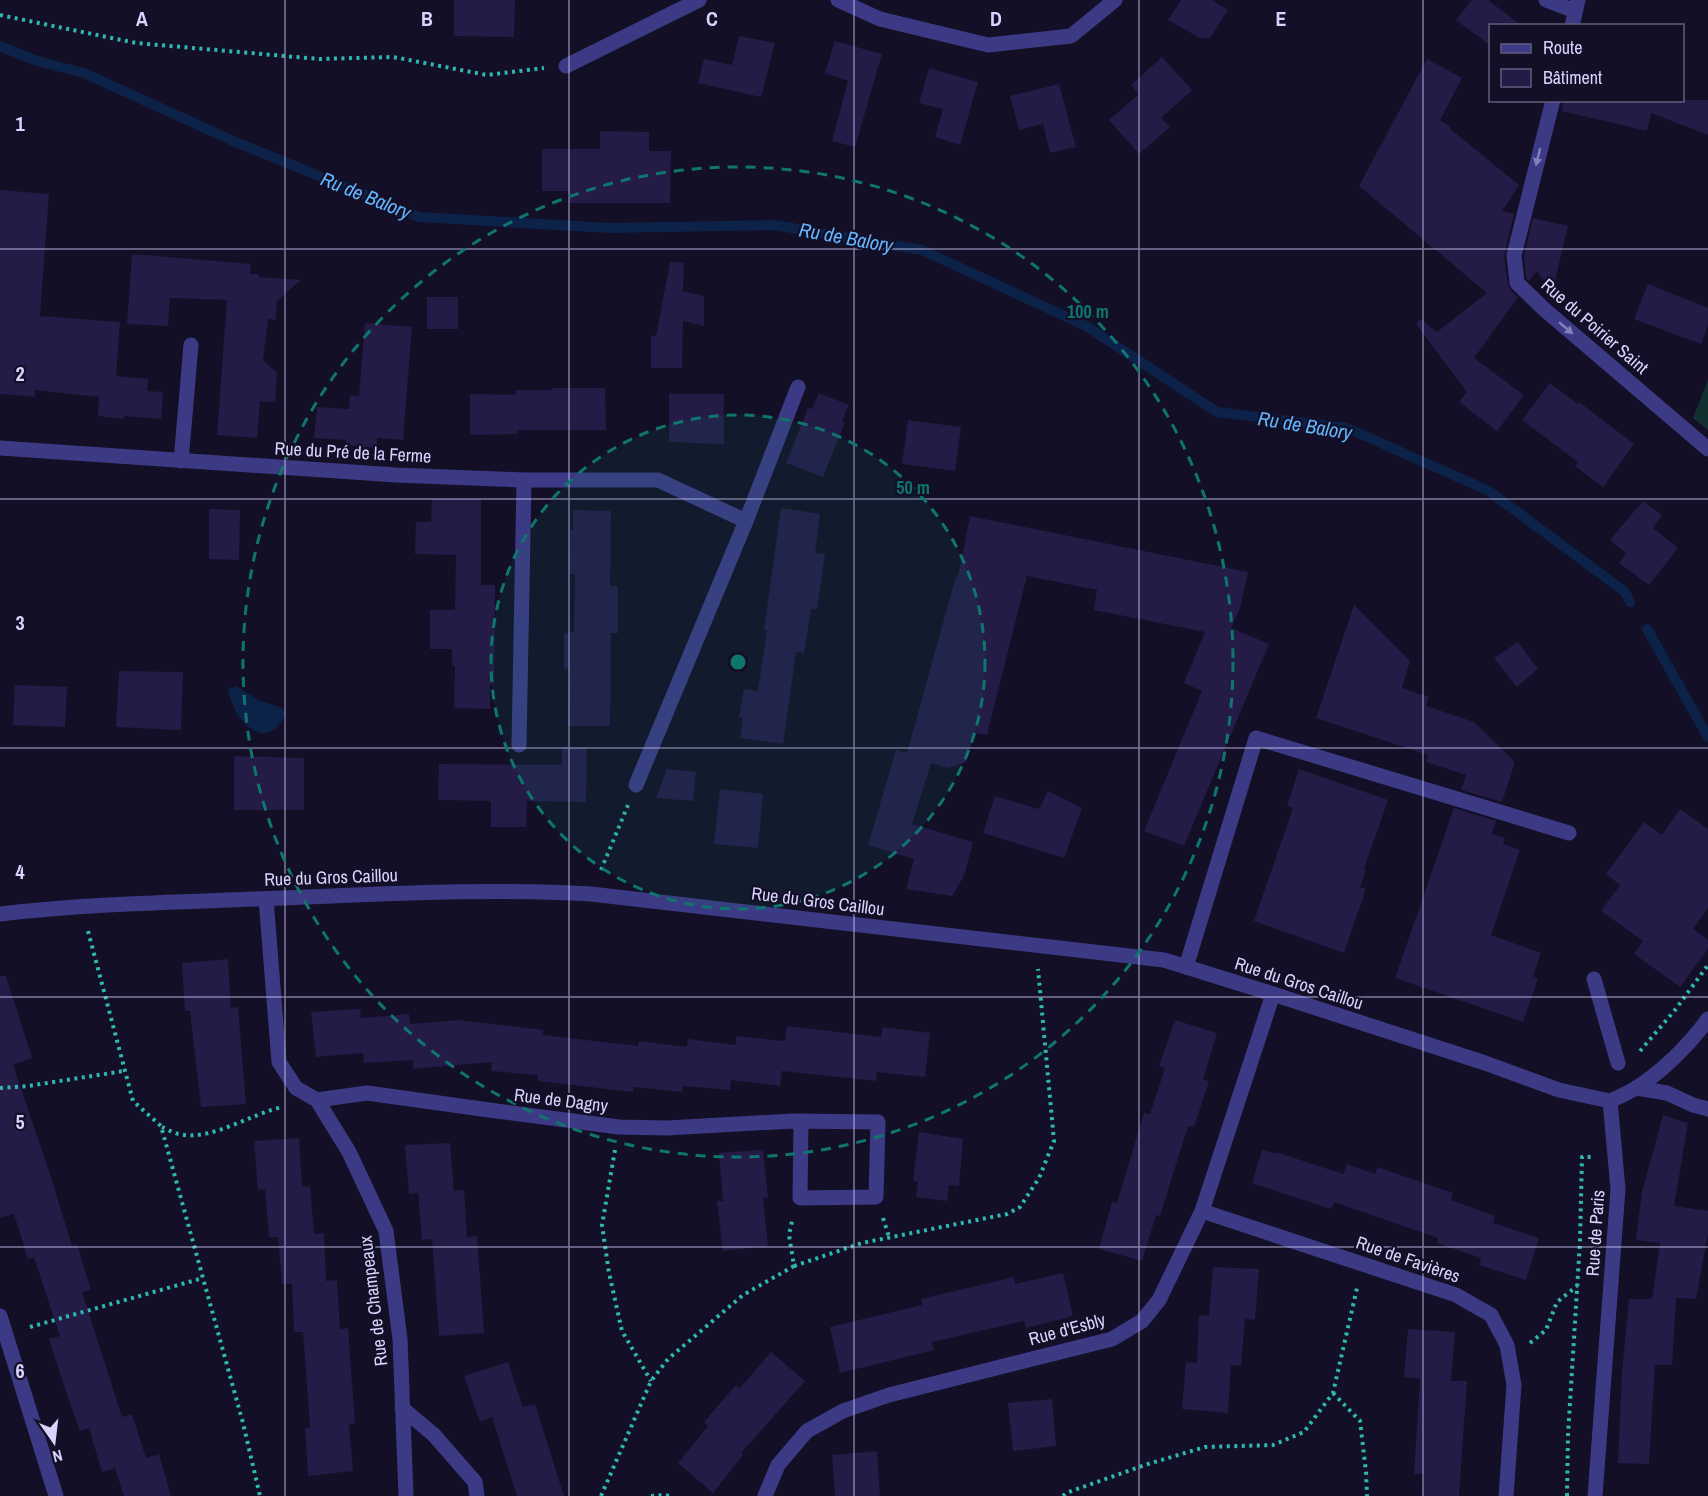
<svg xmlns="http://www.w3.org/2000/svg" width="1708" height="1496" font-family="'Archivo Narrow',sans-serif">
	<style>
		.green { fill: #12302f }
		.water { fill: #0c2248 }
		.lines { fill: none; stroke-linecap: round; stroke-linejoin: round }
		.stream { stroke: #0c2248; stroke-width: 10 }
		.building { fill: #241b47 }
		.path { stroke: #2fb8b0; stroke-width: 4; stroke-dasharray: 3 4.5; stroke-linecap: butt }
		.service { stroke: #3d3a85; stroke-width: 15 }
		.minor { stroke: #3d3a85; stroke-width: 15 }
		.oneway { fill: #837fbc }
		.grid { fill: none; stroke: #d9d4ff; stroke-width: 1.5; stroke-opacity: 0.55 }
		.ring { fill: none; stroke: #0f766e; stroke-width: 3; stroke-dasharray: 10 8 }
		.labels { text-anchor: middle; dominant-baseline: central; stroke-width: 4.5; stroke-linejoin: round; paint-order: stroke }
		.street-label { font-size: 18px; fill: #d9d4ff; stroke: #130f26 }
		.water-label { font-size: 20px; font-style: italic; fill: #62b6ff; stroke: #130f26 }
		.grid-label { font-size: 20px; text-anchor: middle; font-weight: bold; fill: #d9d4ff; stroke: #130f26; stroke-width: 4.5; stroke-linejoin: round; paint-order: stroke }
		.centre { fill: #0f766e; stroke: #130f26; stroke-width: 3 }
		.ring-label { font-size: 18px; text-anchor: middle; font-weight: bold; fill: #0f766e; stroke: #130f26; stroke-width: 4.5; stroke-linejoin: round; paint-order: stroke }
	</style>
	<rect width="100%" height="100%" fill="#130f26"/>
	<!-- green -->
	<polygon class="green" points="1708,380 1708,430 1693,418"/>
	<!-- water -->
	<path class="water" d="M236,686L260,701L283,708L285,714C281,725 275,731 263,734C242,728 232,709 228,689Z"/>
	<g class="lines">
		<!-- stream -->
		<g class="stream">
			<polyline points="0,46 37,61 84,73 231,140 419,217 610,228 774,225 922,250 1086,326 1217,412 1347,428 1489,491 1625,592 1630,602"/>
			<polyline points="1647,629 1708,737"/>
		</g>
	</g>
	<!-- building -->
	<g class="building">
		<polygon points="454,0 515,0 514,37 454,36"/>
		<polygon points="1181,0 1212,0 1228,10 1210,38 1200,38 1168,20"/>
		<polygon points="1472,0 1488,0 1522,26 1491,26 1491,46 1456,20"/>
		<polygon points="739,36 775,43 761,97 698,83 704,59 732,65"/>
		<polygon points="835,41 882,54 855,147 832,141 848,81 825,73"/>
		<polygon points="1162,57 1192,90 1161,118 1170,127 1139,154 1109,120 1139,94 1131,85"/>
		<polygon points="1427,59 1462,78 1440,120 1450,127 1449,128 1519,185 1502,211 1514,214 1504,256 1508,285 1510,290 1518,297 1474,358 1524,395 1497,431 1459,402 1467,392 1416,324 1420,319 1437,332 1487,293 1359,186"/>
		<polygon points="929,68 978,82 960,145 935,137 943,109 919,103"/>
		<polygon points="1059,84 1076,147 1050,153 1043,124 1019,130 1010,96"/>
		<polygon points="1563,100 1708,100 1708,135 1651,113 1647,131 1562,111"/>
		<polygon points="600,131 649,132 649,151 671,151 670,203 569,203 569,191 542,191 542,149 600,149"/>
		<polygon points="0,190 49,194 40,316 120,322 116,376 148,379 147,391 163,392 161,419 124,416 124,419 98,416 99,397 35,390 35,397 0,394"/>
		<polygon points="1533,218 1568,226 1552,293 1537,271 1529,281 1526,278 1524,256"/>
		<polygon points="132,254 251,264 250,274 259,274 259,277 301,280 277,301 276,320 268,319 263,360 277,373 275,402 260,401 257,438 217,435 227,300 170,298 168,326 127,324"/>
		<polygon points="670,262 684,263 683,291 704,296 704,326 683,321 682,368 651,368 651,335 656,336"/>
		<polygon points="1648,284 1708,308 1708,325 1701,344 1634,319"/>
		<rect x="427" y="297" width="31" height="32"/>
		<polygon points="365,323 412,327 403,440 377,438 377,448 346,445 346,440 314,438 317,407 349,409 350,395 359,396"/>
		<polygon points="1550,383 1578,404 1579,402 1634,444 1603,487 1575,466 1578,462 1522,420"/>
		<polygon points="552,388 605,388 606,430 517,430 517,434 470,435 470,394 516,395 516,390 552,390"/>
		<polygon points="819,393 849,405 842,421 845,422 823,477 786,463 808,408 812,409"/>
		<polygon points="669,394 724,394 724,444 669,442"/>
		<polygon points="908,420 961,427 955,471 902,464"/>
		<polygon points="432,499 481,499 481,585 495,585 494,684 490,684 490,709 454,708 455,666 452,666 452,649 430,649 430,610 455,610 456,555 415,554 416,522 431,522"/>
		<polygon points="1643,501 1662,515 1653,528 1678,548 1649,585 1619,563 1626,553 1610,540"/>
		<polygon points="781,508 820,514 815,553 825,554 817,609 811,609 804,653 796,652 783,744 740,738 743,718 739,717 744,689 758,691 767,630 764,630"/>
		<polygon points="209,509 240,510 239,560 209,559"/>
		<polygon points="573,510 611,511 610,586 618,586 618,633 611,633 610,726 568,726 569,668 564,669 564,633 574,632 575,574 569,574 570,529 573,530"/>
		<polygon points="970,516 1248,572 1240,608 1231,628 1269,644 1184,846 1144,831 1202,691 1184,683 1205,632 1094,610 1097,590 1027,576 987,735 975,733 966,762 948,768 931,763 912,824 973,842 964,876 952,896 906,889 914,859 868,845 896,750 907,753 956,576 958,577"/>
		<polygon points="1354,605 1410,661 1402,688 1429,697 1426,706 1474,722 1515,762 1502,802 1461,790 1466,775 1426,762 1428,755 1316,718"/>
		<polygon points="1518,642 1538,669 1517,687 1494,658"/>
		<polygon points="119,671 183,672 181,730 116,727"/>
		<polygon points="15,685 67,687 65,727 13,725"/>
		<polygon points="562,747 587,748 586,802 527,801 526,827 491,827 491,801 438,800 439,764 562,765"/>
		<polygon points="234,756 304,758 304,810 234,810"/>
		<polygon points="667,769 696,772 693,801 656,798"/>
		<polygon points="1299,769 1388,800 1364,869 1366,870 1360,887 1366,889 1344,953 1254,921 1293,808 1287,806"/>
		<polygon points="720,789 763,794 758,848 714,844"/>
		<polygon points="1048,791 1082,808 1064,858 983,833 995,796 1039,809"/>
		<polygon points="1454,808 1496,821 1492,834 1505,838 1503,844 1520,850 1491,935 1541,953 1533,976 1538,979 1523,1022 1395,978"/>
		<polygon points="1680,809 1708,829 1708,908 1693,929 1708,940 1708,949 1680,987 1634,954 1643,941 1601,911 1620,885 1606,874 1644,822 1662,835"/>
		<polygon points="228,959 231,1008 238,1007 246,1104 201,1107 190,1011 185,1011 182,963"/>
		<polygon points="0,976 6,976 32,1058 13,1065 51,1177 72,1246 77,1244 91,1290 82,1292 122,1417 132,1414 146,1458 159,1454 171,1496 124,1496 115,1468 102,1472 89,1428 80,1431 63,1383 49,1339 60,1336 34,1257 28,1259 14,1214 0,1218"/>
		<polygon points="360,1009 361,1018 409,1014 410,1024 459,1020 543,1030 543,1035 638,1046 639,1041 687,1047 688,1039 736,1045 736,1036 785,1041 787,1026 881,1037 883,1027 930,1033 925,1077 877,1072 876,1081 782,1071 780,1086 731,1080 730,1090 683,1086 682,1092 634,1087 633,1092 538,1081 538,1075 491,1071 492,1062 413,1069 413,1060 364,1063 363,1053 316,1057 311,1012"/>
		<polygon points="1175,1020 1217,1033 1203,1079 1209,1081 1194,1127 1188,1126 1160,1216 1156,1215 1142,1261 1099,1249 1112,1202 1117,1203 1144,1113 1150,1114 1165,1068 1159,1066"/>
		<polygon points="1663,1115 1688,1123 1674,1206 1708,1211 1708,1234 1696,1299 1676,1298 1672,1365 1655,1365 1649,1464 1618,1463 1622,1372 1629,1299 1652,1299 1660,1243 1636,1240 1642,1192"/>
		<polygon points="919,1132 963,1139 959,1186 949,1185 947,1201 916,1197 918,1182 913,1180"/>
		<polygon points="299,1138 302,1187 310,1186 314,1234 324,1233 326,1281 337,1280 340,1329 348,1328 355,1424 349,1424 353,1471 308,1476 305,1428 310,1427 303,1332 294,1332 292,1284 282,1284 278,1237 269,1237 265,1189 258,1190 254,1141"/>
		<polygon points="450,1143 454,1191 464,1190 467,1237 477,1236 484,1333 439,1336 432,1239 422,1240 418,1193 409,1194 405,1145"/>
		<polygon points="763,1150 768,1197 763,1198 768,1246 723,1251 717,1201 723,1201 719,1153"/>
		<polygon points="1262,1150 1276,1154 1276,1152 1343,1174 1347,1164 1375,1174 1377,1167 1453,1193 1451,1200 1495,1216 1493,1223 1539,1238 1526,1280 1479,1265 1481,1258 1437,1243 1438,1238 1334,1202 1331,1209 1252,1183"/>
		<polygon points="1213,1267 1259,1269 1255,1320 1245,1319 1241,1366 1231,1365 1228,1413 1182,1409 1186,1362 1197,1363 1199,1315 1209,1316"/>
		<polygon points="1063,1273 1073,1316 1026,1328 1024,1321 932,1342 934,1350 840,1373 830,1327 922,1305 921,1299 1014,1277 1015,1284"/>
		<polygon points="1408,1329 1455,1332 1451,1381 1467,1381 1459,1496 1423,1496 1424,1474 1414,1474 1420,1379 1404,1377"/>
		<polygon points="771,1352 805,1381 741,1453 743,1455 713,1493 678,1463 708,1426 704,1422 736,1385 740,1388"/>
		<polygon points="508,1362 523,1407 535,1404 564,1496 517,1496 492,1417 480,1422 464,1376"/>
		<polygon points="1052,1399 1056,1446 1013,1451 1008,1403"/>
		<polygon points="877,1451 880,1496 835,1496 832,1455"/>
	</g>
	<g class="lines">
		<!-- path -->
		<g class="path">
			<polyline points="0,15 136,43 319,59 393,57 487,75 544,68"/>
			<polyline points="601,870 628,805"/>
			<polyline points="88,931 133,1101 161,1126 243,1423 260,1496"/>
			<polyline points="1640,1051 1675,1010 1708,965"/>
			<polyline points="0,1088 28,1086 124,1071"/>
			<path d="M162,1127C167,1129 173,1133 179,1134C210,1142 252,1113 283,1107"/>
			<polyline points="615,1150 602,1225 609,1273 622,1331 651,1381"/>
			<polyline points="883,1218 889,1237"/>
			<polyline points="794,1266 862,1243 1007,1214 1020,1207 1039,1178 1054,1141 1038,969"/>
			<polyline points="30,1327 203,1278"/>
			<polyline points="1530,1343 1546,1330 1557,1302 1577,1286"/>
			<polyline points="1333,1393 1360,1421 1366,1472 1367,1496"/>
			<polyline points="601,1496 651,1381 668,1359 743,1295 794,1266 789,1235 792,1221"/>
			<polyline points="651,1496 665,1495 669,1496"/>
			<polyline points="1063,1496 1066,1493 1148,1464 1205,1447 1273,1445 1304,1432 1333,1393 1357,1288"/>
			<polyline points="1567,1496 1568,1435 1580,1241 1582,1157 1591,1157"/>
		</g>
		<!-- service -->
		<polyline class="service" points="1546,0 1575,11"/>
		<!-- minor -->
		<g class="minor">
			<polyline points="838,0 880,19 988,45 1071,36 1115,0"/>
			<polyline points="1572,26 1578,0"/>
			<polyline points="566,66 699,0"/>
			<polyline points="1553,100 1514,255 1517,283 1545,310 1708,449"/>
			<polyline points="0,448 396,475 524,480 658,480 746,521"/>
			<polyline points="181,461 191,345"/>
			<polyline points="519,745 524,480"/>
			<polyline points="636,785 746,521 798,387"/>
			<polyline points="266,899 279,1062 296,1088 317,1100 349,1152 386,1231 400,1339 406,1496"/>
			<path d="M0,914C93,903 188,902 282,898C385,894 488,888 591,894L1164,960L1273,994L1485,1063L1559,1090L1610,1101"/>
			<polyline points="1186,967 1256,738 1569,833"/>
			<polyline points="1594,979 1618,1063"/>
			<polyline points="1636,1088 1667,1093 1693,1105 1708,1109"/>
			<polyline points="317,1100 367,1093 489,1110 619,1127 667,1128 793,1121 878,1122 876,1197 800,1198 801,1121"/>
			<path d="M1610,1101C1619,1097 1628,1093 1636,1088C1662,1072 1690,1044 1708,1019"/>
			<polyline points="1202,1211 1456,1295 1491,1315 1507,1345 1514,1385 1506,1496"/>
			<polyline points="0,1316 56,1496"/>
			<polyline points="402,1408 434,1435 475,1482 477,1496"/>
			<polyline points="765,1496 778,1465 807,1431 843,1411 889,1395 1112,1339 1142,1321 1159,1300 1202,1211 1273,994"/>
			<polyline points="1595,1496 1618,1189 1610,1101"/>
		</g>
	</g>
	<!-- one-way arrows -->
	<defs><path id="oneway-solid" d="M-6-.8H1V-3.2L6.5 0L1 3.2V.8H-6Z" transform="scale(1.5)"/></defs>
	<g class="oneway">
		<use href="#oneway-solid" transform="translate(1538 157) rotate(104)"/>
		<use href="#oneway-solid" transform="translate(1566 328) rotate(40)"/>
	</g>
	<!-- grid -->
	<path class="grid" d="M285,0V1496M569,0V1496M854,0V1496M1139,0V1496M1423,0V1496M0,249H1708M0,499H1708M0,748H1708M0,997H1708M0,1247H1708"/>
	<!-- distance rings -->
	<circle cx="738" cy="662" r="247" fill="#0f766e" fill-opacity=".12"/>
	<g class="ring">
		<circle cx="738" cy="662" r="247"/>
		<circle cx="738" cy="662" r="495"/>
	</g>
	<g class="labels">
		<!-- street labels -->
		<g class="street-label">
			<text transform="translate(1595 326) rotate(41)">Rue du Poirier Saint</text>
			<text transform="translate(353 452) rotate(3)">Rue du Pré de la Ferme</text>
			<text transform="translate(331 877) rotate(-2)">Rue du Gros Caillou</text>
			<text transform="translate(818 901) rotate(7)">Rue du Gros Caillou</text>
			<text transform="translate(1299 983) rotate(18)">Rue du Gros Caillou</text>
			<text transform="translate(561 1100) rotate(7)">Rue de Dagny</text>
			<text transform="translate(1595 1233) rotate(-86)">Rue de Paris</text>
			<text transform="translate(1408 1259) rotate(19)">Rue de Favières</text>
			<text transform="translate(373 1301) rotate(-97)">Rue de Champeaux</text>
			<text transform="translate(1067 1329) rotate(-15)">Rue d'Esbly</text>
		</g>
		<!-- water labels -->
		<g class="water-label">
			<text transform="translate(366 195) rotate(22)">Ru de Balory</text>
			<text transform="translate(846 237) rotate(10)">Ru de Balory</text>
			<text transform="translate(1305 425) rotate(9)">Ru de Balory</text>
		</g>
	</g>
	<g class="grid-label">
		<text x="142" y="26">A</text>
		<text x="427" y="26">B</text>
		<text x="712" y="26">C</text>
		<text x="996" y="26">D</text>
		<text x="1281" y="26">E</text>
		<text x="20" y="131">1</text>
		<text x="20" y="381">2</text>
		<text x="20" y="630">3</text>
		<text x="20" y="879">4</text>
		<text x="20" y="1129">5</text>
		<text x="20" y="1378">6</text>
	</g>
	<circle cx="738" cy="662" r="9" class="centre"/>
	<g class="ring-label">
		<text x="1088" y="318">100 m</text>
		<text x="913" y="494">50 m</text>
	</g>
	<!-- legend -->
	<rect x="1489" y="24" width="195" height="78" fill="#130f26" stroke="#625e7d" stroke-width="1.5"/>
	<rect x="1501" y="44" width="30" height="9" fill="#3d3a85" stroke="#625e7d" stroke-width="1.5"/>
	<text x="1543" y="54" font-size="18" fill="#d9d4ff">Route</text>
	<rect x="1501" y="69" width="30" height="18" fill="#241b47" stroke="#625e7d" stroke-width="1.5"/>
	<text x="1543" y="84" font-size="18" fill="#d9d4ff">Bâtiment</text>
	<!-- north arrow -->
	<g transform="translate(54 1442) rotate(166)" stroke="#130f26" stroke-width="4.5" paint-order="stroke">
	<path d="M0-4.5L10 22L0 15L-10 22Z" fill="#d9d4ff"/>
	<text y="-9" font-size="16" font-weight="bold" text-anchor="middle" fill="#d9d4ff">N</text>
	</g>
</svg>
